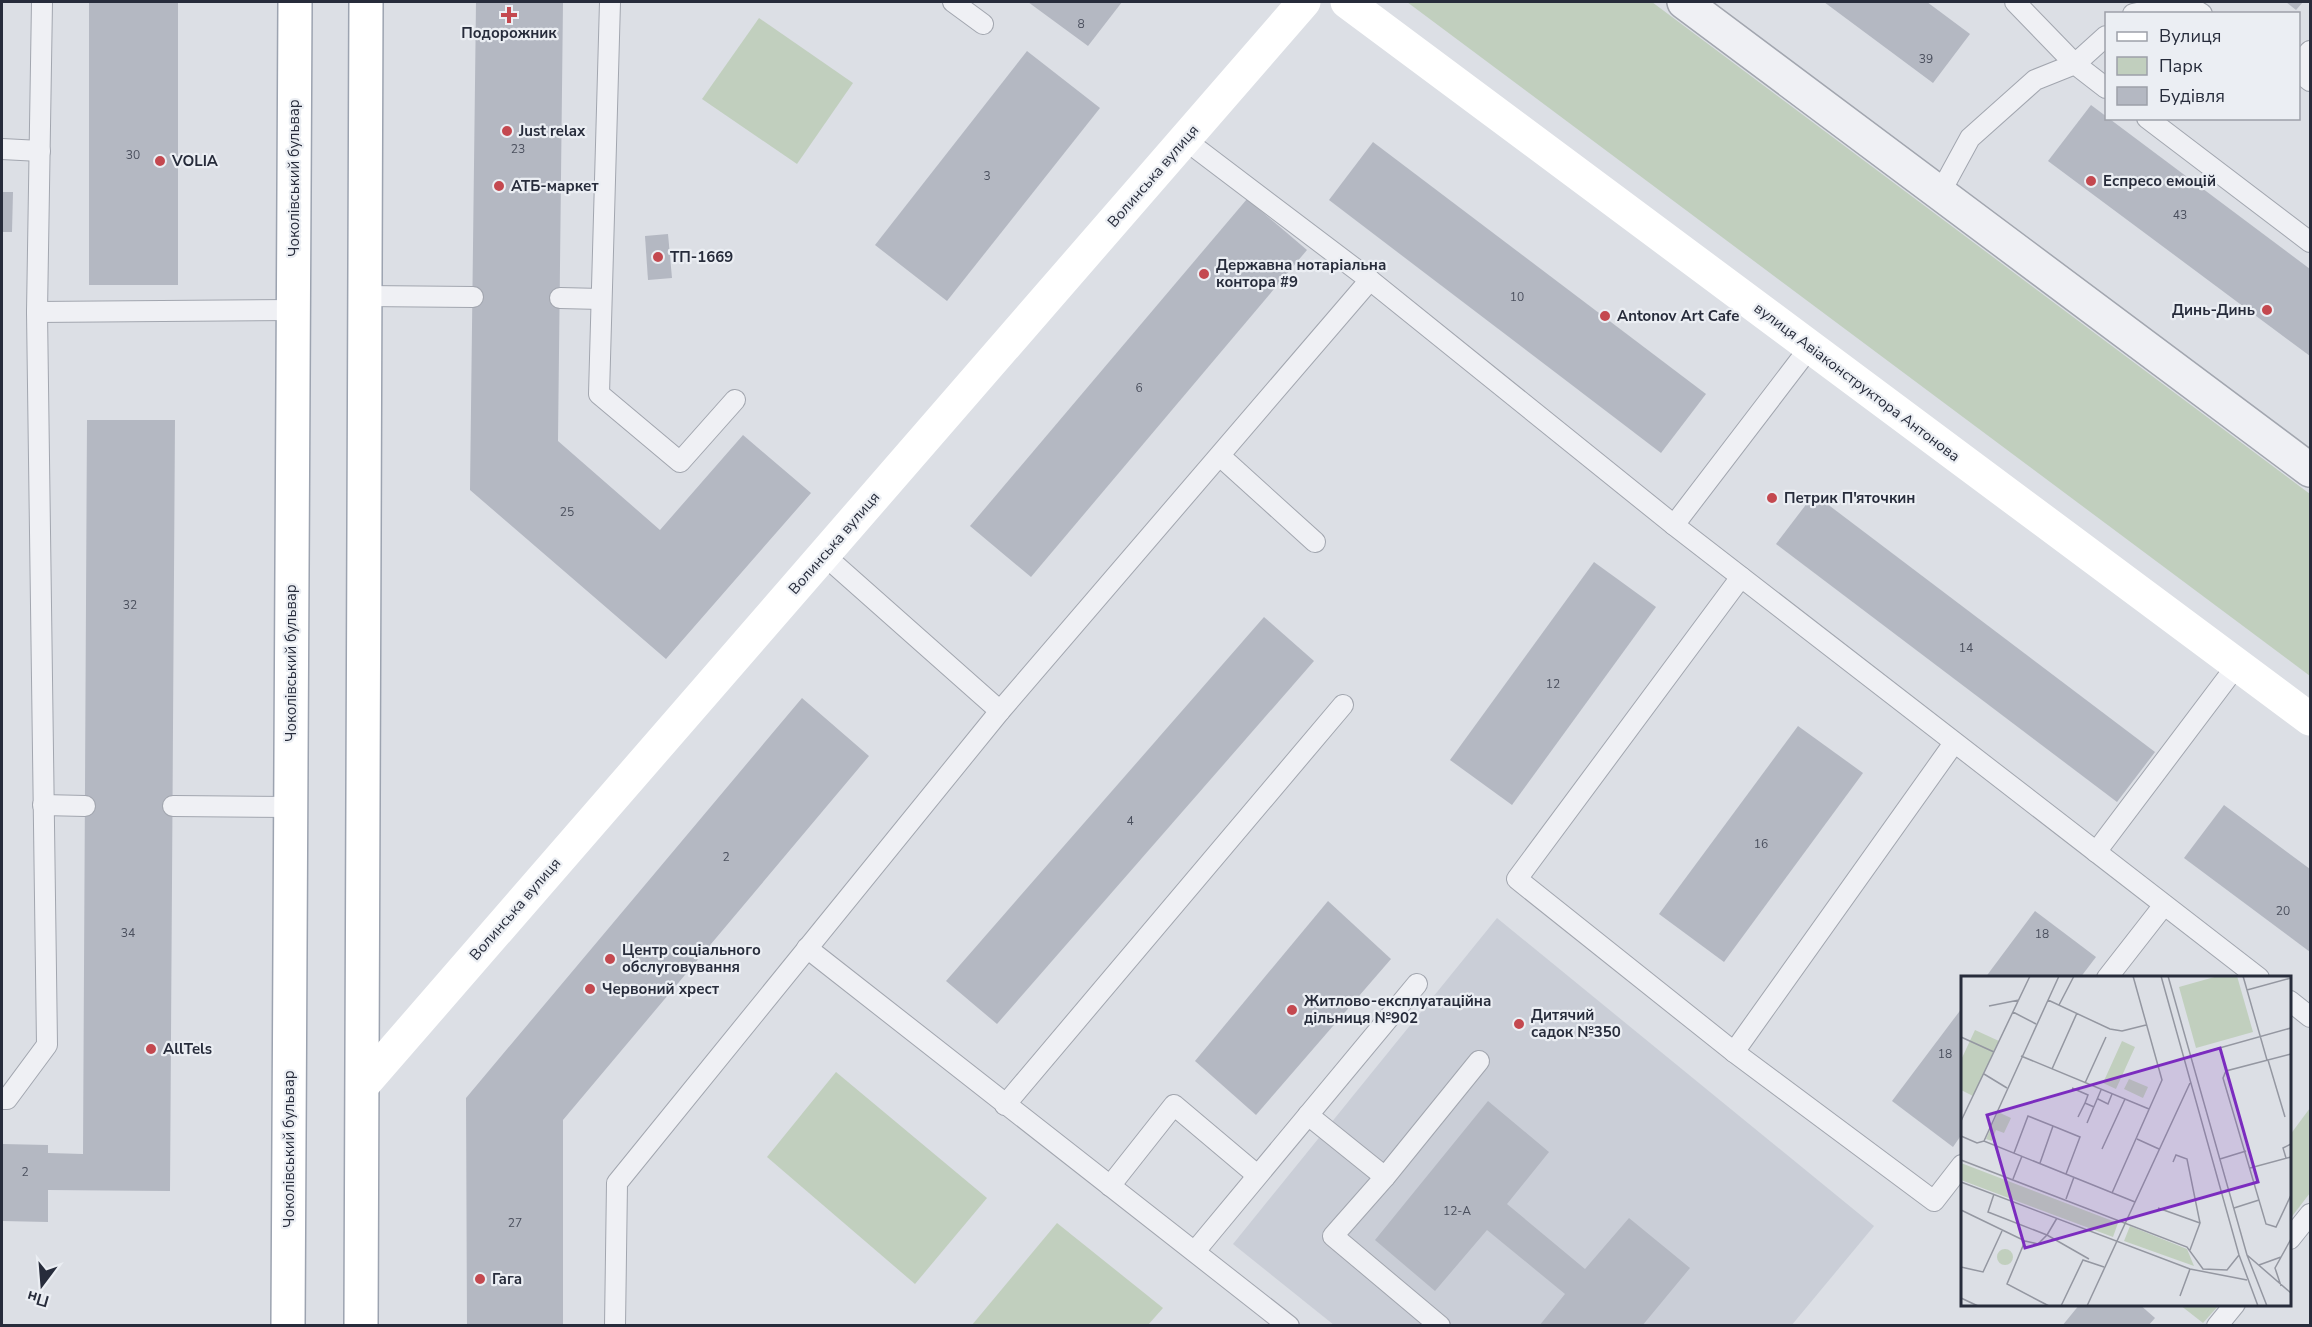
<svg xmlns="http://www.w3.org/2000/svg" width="2312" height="1327" font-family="'Nunito Sans',sans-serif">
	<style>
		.built { fill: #caced7 }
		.green { fill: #c1cfbe }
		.building { fill: #b4b8c2 }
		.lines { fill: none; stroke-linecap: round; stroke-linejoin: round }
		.lane-casing { stroke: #a2a6af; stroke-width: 22 }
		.street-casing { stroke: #a2a6af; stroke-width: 36 }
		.primary-casing { stroke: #9ca3b0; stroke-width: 36 }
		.lane { stroke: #eff0f4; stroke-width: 20 }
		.street { stroke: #eff0f4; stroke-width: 33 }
		.secondary { stroke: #fff; stroke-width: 33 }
		.primary { stroke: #fff; stroke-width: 33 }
		.poi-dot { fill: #c4484f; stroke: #ebeef3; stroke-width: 2 }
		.labels { text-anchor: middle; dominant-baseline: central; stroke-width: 4.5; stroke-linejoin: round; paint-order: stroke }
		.number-label { font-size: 12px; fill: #4a4f5d }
		.poi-label { font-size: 15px; font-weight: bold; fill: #272c3b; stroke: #ebeef3; text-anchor: start }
		.street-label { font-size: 15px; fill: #272c3b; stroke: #ebeef3 }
		.inset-road { fill: none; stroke: #9497a1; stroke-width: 1.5 }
		.view { fill: #7b2cbf; fill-opacity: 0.15; stroke: #7b2cbf; stroke-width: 3 }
		.inset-edge { fill: none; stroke: #272c3b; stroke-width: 3 }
	</style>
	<rect width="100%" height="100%" fill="#dcdfe5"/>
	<!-- built -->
	<polygon class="built" points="1497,918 1874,1226 1791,1326 1334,1325 1233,1244"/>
	<!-- green -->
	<g class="green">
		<polygon points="1407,2 1652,2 2310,494 2310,676"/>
		<polygon points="759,18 853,83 797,164 702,99"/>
		<polygon points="836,1072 987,1198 915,1284 767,1157"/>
		<polygon points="2310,1108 2310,1193 2290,1219 2290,1135"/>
		<polygon points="1057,1223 1163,1308 1148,1325 972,1325"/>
		<polygon points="2180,1305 2219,1305 2203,1323"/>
	</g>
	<!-- building -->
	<g class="building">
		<rect x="89" y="2" width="89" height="283"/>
		<polygon points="476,2 563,2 558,441 660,530 743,435 811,493 666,659 470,490"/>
		<polygon points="1028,2 1122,2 1088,46"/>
		<polygon points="1824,2 1927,2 1970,34 1933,83"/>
		<polygon points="2286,2 2303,2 2296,10"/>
		<polygon points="1027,51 1100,108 947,301 875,245"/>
		<polygon points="2091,105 2310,269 2310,356 2048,161"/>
		<polygon points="1373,142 1706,394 1661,453 1329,200"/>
		<polygon points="2,192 13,192 12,232 2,232"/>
		<polygon points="1247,199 1307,250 1031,577 970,526"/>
		<polygon points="668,234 672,278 648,280 645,236"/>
		<polygon points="87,420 175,420 170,1191 48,1190 48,1222 2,1221 2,1144 48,1145 48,1153 83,1154"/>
		<polygon points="1814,494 2155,752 2117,802 1776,544"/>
		<polygon points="1594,562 1656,607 1512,805 1450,760"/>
		<polygon points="1264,617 1314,661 997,1024 946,981"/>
		<polygon points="802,698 869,756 563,1120 563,1326 467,1326 466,1098"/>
		<polygon points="1798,726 1863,773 1724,962 1659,914"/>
		<polygon points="2224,805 2310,869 2310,952 2184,858"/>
		<polygon points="1328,901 1391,959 1256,1115 1195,1061"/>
		<polygon points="2035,911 2096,957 2080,978 1985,978"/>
		<polygon points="1962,1008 1962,1134 1953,1147 1892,1101"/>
		<polygon points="1488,1101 1549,1152 1507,1204 1585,1269 1629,1218 1690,1268 1642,1326 1539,1326 1565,1294 1487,1230 1435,1291 1375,1240"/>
		<polygon points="2080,1304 2139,1304 2155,1318 2148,1326 2062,1326"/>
	</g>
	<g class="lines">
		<defs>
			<g id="lane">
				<polyline points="610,2 599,394 680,462 735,400"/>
				<polyline points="953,2 983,24"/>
				<polyline points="2015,2 2075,64 2106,36"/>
				<polyline points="2133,14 2184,3 2202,14"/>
				<polyline points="2298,65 2310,51"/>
				<polyline points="2298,71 2310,81"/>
				<polyline points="2147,118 2310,242"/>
				<polyline points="1184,139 1370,280 1674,525 2259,978"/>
				<polyline points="2,149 40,151"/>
				<polyline points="1940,193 1970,138 2035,80 2075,64 2106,88"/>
				<polyline points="365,296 473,297"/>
				<polyline points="560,298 601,299"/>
				<polyline points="37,312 293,310"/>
				<polyline points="1220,456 1315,542"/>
				<polyline points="1674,525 1810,347"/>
				<polyline points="824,555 1000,711"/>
				<polyline points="1741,577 1517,879 1734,1052 1934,1201 1962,1165"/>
				<polyline points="43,805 85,806"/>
				<polyline points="173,806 291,807"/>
				<polyline points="2096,852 2237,665"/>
				<polyline points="807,948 1289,1326"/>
				<polyline points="2107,978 2164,905"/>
				<polyline points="2290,1001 2310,1017"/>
				<polyline points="1734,1052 1954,743"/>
				<polyline points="2,1099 7,1099 47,1045 37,312 42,2"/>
				<polyline points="1005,1105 1343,705"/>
				<polyline points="1308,1115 1385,1177 1479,1061"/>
				<polyline points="1385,1177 1333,1236 1440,1326"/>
				<polyline points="1110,1186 1174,1105 1257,1175"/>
				<polyline points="2290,1239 2310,1214"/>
				<polyline points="1196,1250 1417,984"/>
				<polyline points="615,1326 617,1183 1000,711 1370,280"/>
				<polyline points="2217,1326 2235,1304"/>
			</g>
			<polyline id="street" points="1684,2 2310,470"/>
			<g id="primary">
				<polyline points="288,1326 295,2"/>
				<polyline points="361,1326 366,2"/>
			</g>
		</defs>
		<!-- lane casing -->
		<use href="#lane" class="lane-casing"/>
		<!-- street casing -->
		<use href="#street" class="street-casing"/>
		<!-- primary casing -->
		<use href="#primary" class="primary-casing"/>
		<!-- lane -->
		<use href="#lane" class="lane"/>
		<!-- street -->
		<use href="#street" class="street"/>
		<!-- secondary -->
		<g class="secondary">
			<polyline points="1347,2 2310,719"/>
			<polyline points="364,1084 1304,2"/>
		</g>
		<!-- primary -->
		<use href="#primary" class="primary"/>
	</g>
	<!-- markers -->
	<g class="poi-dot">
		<path d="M506 6h6v6h6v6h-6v6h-6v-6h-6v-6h6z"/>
		<circle cx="507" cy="131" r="6"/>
		<circle cx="160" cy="161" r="6"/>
		<circle cx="2091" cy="181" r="6"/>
		<circle cx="499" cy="186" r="6"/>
		<circle cx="658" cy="257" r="6"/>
		<circle cx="1204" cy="274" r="6"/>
		<circle cx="2267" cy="310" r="6"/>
		<circle cx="1605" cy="316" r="6"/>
		<circle cx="1772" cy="498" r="6"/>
		<circle cx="610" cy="959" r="6"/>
		<circle cx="590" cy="989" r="6"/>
		<circle cx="1292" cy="1010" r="6"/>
		<circle cx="1519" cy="1024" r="6"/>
		<circle cx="151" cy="1049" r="6"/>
		<circle cx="480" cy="1279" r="6"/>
	</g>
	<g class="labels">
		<!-- number labels -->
		<g class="number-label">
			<text x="1081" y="24">8</text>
			<text x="1926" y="59">39</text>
			<text x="518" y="149">23</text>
			<text x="133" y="155">30</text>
			<text x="987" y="176">3</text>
			<text x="2180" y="215">43</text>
			<text x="1517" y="297">10</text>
			<text x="1139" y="388">6</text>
			<text x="567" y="512">25</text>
			<text x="130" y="605">32</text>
			<text x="1966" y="648">14</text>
			<text x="1553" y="684">12</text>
			<text x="1130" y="821">4</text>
			<text x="1761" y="844">16</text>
			<text x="726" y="857">2</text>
			<text x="2283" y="911">20</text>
			<text x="128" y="933">34</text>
			<text x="2042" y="934">18</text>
			<text x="1945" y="1054">18</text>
			<text x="25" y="1172">2</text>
			<text x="1457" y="1211">12-А</text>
			<text x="515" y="1223">27</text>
		</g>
		<!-- poi labels -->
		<g class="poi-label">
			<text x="509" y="33" text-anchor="middle">Подорожник</text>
			<text x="519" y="131">Just relax</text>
			<text x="172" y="161">VOLIA</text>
			<text x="2103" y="181">Еспресо емоцій</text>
			<text x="511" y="186">АТБ-маркет</text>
			<text x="670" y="257">ТП-1669</text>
			<text x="1216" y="265">Державна нотаріальна<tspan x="1216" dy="17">контора #9</tspan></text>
			<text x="2255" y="310" text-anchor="end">Динь-Динь</text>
			<text x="1617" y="316">Antonov Art Cafe</text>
			<text x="1784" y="498">Петрик П'яточкин</text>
			<text x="622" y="950">Центр соціального<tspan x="622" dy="17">обслуговування</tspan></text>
			<text x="602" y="989">Червоний хрест</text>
			<text x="1304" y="1001">Житлово-експлуатаційна<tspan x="1304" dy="17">дільниця №902</tspan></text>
			<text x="1531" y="1015">Дитячий<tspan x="1531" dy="17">садок №350</tspan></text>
			<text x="163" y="1049">AllTels</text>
			<text x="492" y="1279">Гага</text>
		</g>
		<!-- street labels -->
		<g class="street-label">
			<text transform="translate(1153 176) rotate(-49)">Волинська вулиця</text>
			<text transform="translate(294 178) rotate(-90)">Чоколівський бульвар</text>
			<text transform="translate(1857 382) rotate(37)">вулиця Авіаконструктора Антонова</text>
			<text transform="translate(834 543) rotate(-49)">Волинська вулиця</text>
			<text transform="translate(291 663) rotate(-90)">Чоколівський бульвар</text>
			<text transform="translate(515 909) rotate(-49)">Волинська вулиця</text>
			<text transform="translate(289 1149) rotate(-90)">Чоколівський бульвар</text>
		</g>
	</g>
	<!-- overview -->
	<g transform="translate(1961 976)">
		<rect width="330" height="330" fill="#dcdfe5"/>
		<path d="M257,0H276L292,56L235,72L218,11ZM14,54L38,65L12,120L0,114V84ZM161,65L174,71L155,113L142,107ZM168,103L187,111L182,122L163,113ZM37,136L50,142L43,157L35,154L31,165L25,163ZM0,187L157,247L152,261L0,204ZM169,250L226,273L233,290L163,265ZM36 281a8 8 0 1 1 16 0a8 8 0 1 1-16 0Z" fill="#c1cfbe"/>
		<path class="inset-road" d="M200,0L278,279L297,330M207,0L286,279L306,330M282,0L306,84M286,14L330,2M87,24L149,53L161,55L185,49M98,29L113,0M28,30L58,24M52,36L75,48M0,61L33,76M330,78L265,95L262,102L305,248L315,251L330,219M60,80L188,133M230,80L330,52M307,84L324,141M91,93L116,37M23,98L46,112M124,107L145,61M111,112L127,119L124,127M137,123L147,128L151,118M117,141L124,127L133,131M0,145L69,0M126,147L140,114M0,160L16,167L23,165L174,226M176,163L198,173M23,165L98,0M141,173L164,123M53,177L67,140L92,150L119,161L105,198M325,182L322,172L330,168M259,183L285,175M0,184L226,271L242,293L266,294L278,279M212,186L215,179L226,183L239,247M79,187L92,150M289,192L330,181M52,203L61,180M0,206L229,293L286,304M151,217L201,104L172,0M33,218L27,236L86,259L96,242M105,223L113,201M197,232L239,247L229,274M273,232L298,224M0,234L64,265L77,268L86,259L128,283M64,265L46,308L88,330M286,279L330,317M298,289L320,281M0,291L22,296L41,255M320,310L314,292L330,263M219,320L229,293M0,322L17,330M100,330L122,284L143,291M126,330L229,107"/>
		<path class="view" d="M259,72L297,206L64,272L26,139Z"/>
		<rect width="330" height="330" class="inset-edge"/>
	</g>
	<!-- border -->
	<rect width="2312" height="1327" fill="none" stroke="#272c3b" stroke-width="6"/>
	<!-- legend -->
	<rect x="2105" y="12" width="195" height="108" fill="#ebeef3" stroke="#9da0a9" stroke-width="1.5"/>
	<rect x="2117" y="32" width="30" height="9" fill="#ffffff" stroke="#9da0a9" stroke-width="1.5"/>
	<text x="2159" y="42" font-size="18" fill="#272c3b">Вулиця</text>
	<rect x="2117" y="57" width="30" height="18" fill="#c1cfbe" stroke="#9da0a9" stroke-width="1.5"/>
	<text x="2159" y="72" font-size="18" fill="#272c3b">Парк</text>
	<rect x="2117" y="87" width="30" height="18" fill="#b4b8c2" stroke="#9da0a9" stroke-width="1.5"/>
	<text x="2159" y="102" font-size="18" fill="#272c3b">Будівля</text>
	<!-- north arrow -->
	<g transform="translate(42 1285) rotate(196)" stroke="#ebeef3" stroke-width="4.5" paint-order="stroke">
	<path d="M0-4.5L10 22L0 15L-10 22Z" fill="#272c3b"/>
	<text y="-9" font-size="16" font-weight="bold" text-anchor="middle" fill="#272c3b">Пн</text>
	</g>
</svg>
